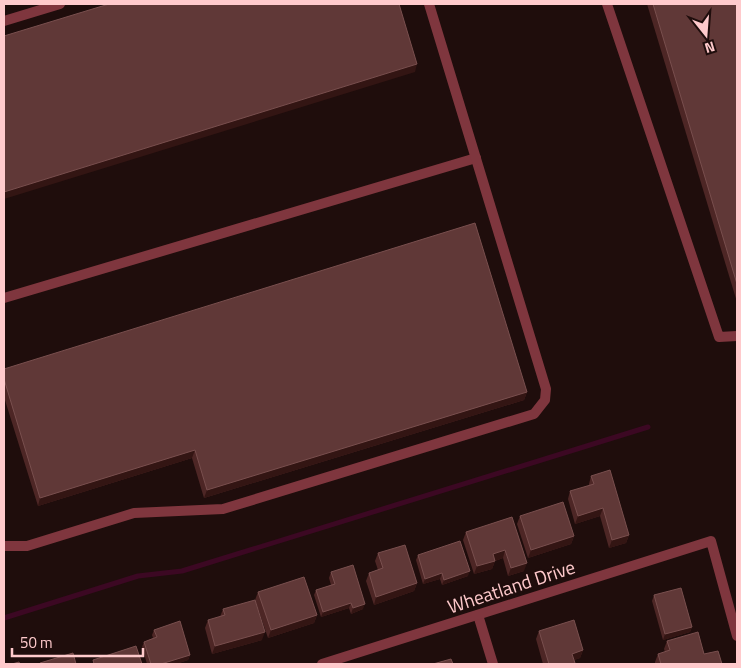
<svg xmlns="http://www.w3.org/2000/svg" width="741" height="668" font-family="'Titillium Web',sans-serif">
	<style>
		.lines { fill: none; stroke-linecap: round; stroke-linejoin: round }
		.stream { stroke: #3c0823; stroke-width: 5 }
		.service { stroke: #7f363e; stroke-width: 10 }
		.minor { stroke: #7f363e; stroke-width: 10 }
		.wall { fill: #4d2625 }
		.shaded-wall { fill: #331513 }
		.building { fill: #603837; stroke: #794f4e }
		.labels { text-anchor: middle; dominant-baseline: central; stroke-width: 4; stroke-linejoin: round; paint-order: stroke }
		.street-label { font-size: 19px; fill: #ffcacc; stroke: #1f0d0c }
	</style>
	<rect width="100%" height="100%" fill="#1f0d0c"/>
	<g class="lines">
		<!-- stream -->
		<polyline class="stream" points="4,618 138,576 182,571 648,427"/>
		<!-- service -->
		<g class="service">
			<polyline points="607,4 719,337 737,336"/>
			<polyline points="4,21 60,4"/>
			<polyline points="4,298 476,158"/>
			<polyline points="4,546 27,546 134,513 223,509 534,414 545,400 546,389 429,4"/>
		</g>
		<!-- minor -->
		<g class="minor">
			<polyline points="478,615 493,664"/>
			<polyline points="322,664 711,541 737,636"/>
		</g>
	</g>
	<!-- wall -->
	<g class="wall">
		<polygon points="647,4 737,4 737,302"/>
		<polygon points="4,369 527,392 524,400 204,498 192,458 38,506 4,397"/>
		<polygon points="591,476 629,535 626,543 609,548 600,516 575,524 568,499 570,491 589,486 589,484"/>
		<polygon points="520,516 574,536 571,544 528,558 517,524"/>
		<polygon points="512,517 524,571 508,576 503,558 495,561 492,569 474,574 463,540 466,532"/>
		<polygon points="378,553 417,583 414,591 374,605 366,581 369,573 378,570 375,561"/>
		<polygon points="418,555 468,576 442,585 440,579 423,584 416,560"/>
		<polygon points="331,572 363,609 351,614 349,608 321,617 314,595 316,590 331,585 329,578"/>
		<polygon points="258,592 317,615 314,623 268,638 255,600"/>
		<polygon points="654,595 692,627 690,632 663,640 652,601"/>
		<polygon points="223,609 262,640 212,654 205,628 208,620 220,617"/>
		<polygon points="154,630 190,655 188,660 176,664 147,664 142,647 144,642 153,638 152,635"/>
		<polygon points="539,631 583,650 580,658 574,660 574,664 543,664 536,639"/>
		<polygon points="667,641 704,654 722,664 655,664 655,662 658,654 665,652 664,649"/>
	</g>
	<!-- shaded-wall -->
	<g class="shaded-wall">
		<polygon points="417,64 415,72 4,199 4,192"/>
		<polygon points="527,392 524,400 204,498 207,490"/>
		<polygon points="195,450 192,458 38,506 40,498"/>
		<polygon points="603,508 600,516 575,524 578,516"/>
		<polygon points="629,535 626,543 609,548 612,540"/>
		<polygon points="574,536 571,544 528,558 531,550"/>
		<polygon points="505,550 503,558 495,561 492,569 474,574 477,566 493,554"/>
		<polygon points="527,563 524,571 508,576 511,568"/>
		<polygon points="470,571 468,576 442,585 444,580"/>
		<polygon points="442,573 440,579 423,584 425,579"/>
		<polygon points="417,583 414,591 374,605 376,597"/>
		<polygon points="351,603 349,608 321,617 323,612"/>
		<polygon points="365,604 363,609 351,614 353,608"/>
		<polygon points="317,615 314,623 268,638 271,630"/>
		<polygon points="692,627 690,632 663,640 665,634"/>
		<polygon points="265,632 262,640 212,654 215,646"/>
		<polygon points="583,650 580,658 569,662 572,654"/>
		<polygon points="190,655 188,660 176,664 161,664"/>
	</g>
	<!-- building -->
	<g class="building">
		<polygon points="109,4 399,4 417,64 4,192 4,36"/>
		<polygon points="653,4 737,4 737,284"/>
		<polygon points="475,223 527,392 207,490 195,450 40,498 4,379 4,369"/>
		<polygon points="610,470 629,535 612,540 603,508 578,516 570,491 594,484 591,476"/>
		<polygon points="563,502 574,536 531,550 520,516"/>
		<polygon points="512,517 527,563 511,568 505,550 493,554 495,561 477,566 466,532"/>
		<polygon points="460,541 470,571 444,580 442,573 425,579 418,555"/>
		<polygon points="405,545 417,583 376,597 369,573 383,568 378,553"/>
		<polygon points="353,565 365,604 353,608 351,603 323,612 316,590 335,584 331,572"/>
		<polygon points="304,577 317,615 271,630 258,592"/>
		<polygon points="681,588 692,627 665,634 654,595"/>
		<polygon points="255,600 265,632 215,646 208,620 225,615 223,609"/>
		<polygon points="574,620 583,650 572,654 575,663 572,664 549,664 539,631"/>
		<polygon points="180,621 190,655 161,664 151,664 144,642 157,637 154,630"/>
		<polygon points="698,632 704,654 718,651 722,664 661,664 658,654 670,650 667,641"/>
		<polygon points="136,646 142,664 94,664 93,660"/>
		<polygon points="73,653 76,664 41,664 40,663"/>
		<polygon points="451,659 453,664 433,664"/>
		<polygon points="19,662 20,664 12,664"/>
	</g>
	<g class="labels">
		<!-- street labels -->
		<g class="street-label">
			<text transform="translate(511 586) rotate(-18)">Wheatland Drive</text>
		</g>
	</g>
	<!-- border -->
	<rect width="741" height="668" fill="none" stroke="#ffcacc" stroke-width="10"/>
	<!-- north arrow -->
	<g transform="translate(706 35) rotate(163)" stroke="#1f0d0c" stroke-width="4" paint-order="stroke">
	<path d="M0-4L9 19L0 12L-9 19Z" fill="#ffcacc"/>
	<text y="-8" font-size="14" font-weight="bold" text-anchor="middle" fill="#ffcacc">N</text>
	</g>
	<!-- scale -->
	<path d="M12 648v8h131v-8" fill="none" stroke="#ffcacc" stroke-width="2.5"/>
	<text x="20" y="648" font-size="15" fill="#ffcacc" stroke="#1f0d0c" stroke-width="4" paint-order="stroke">50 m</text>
</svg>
